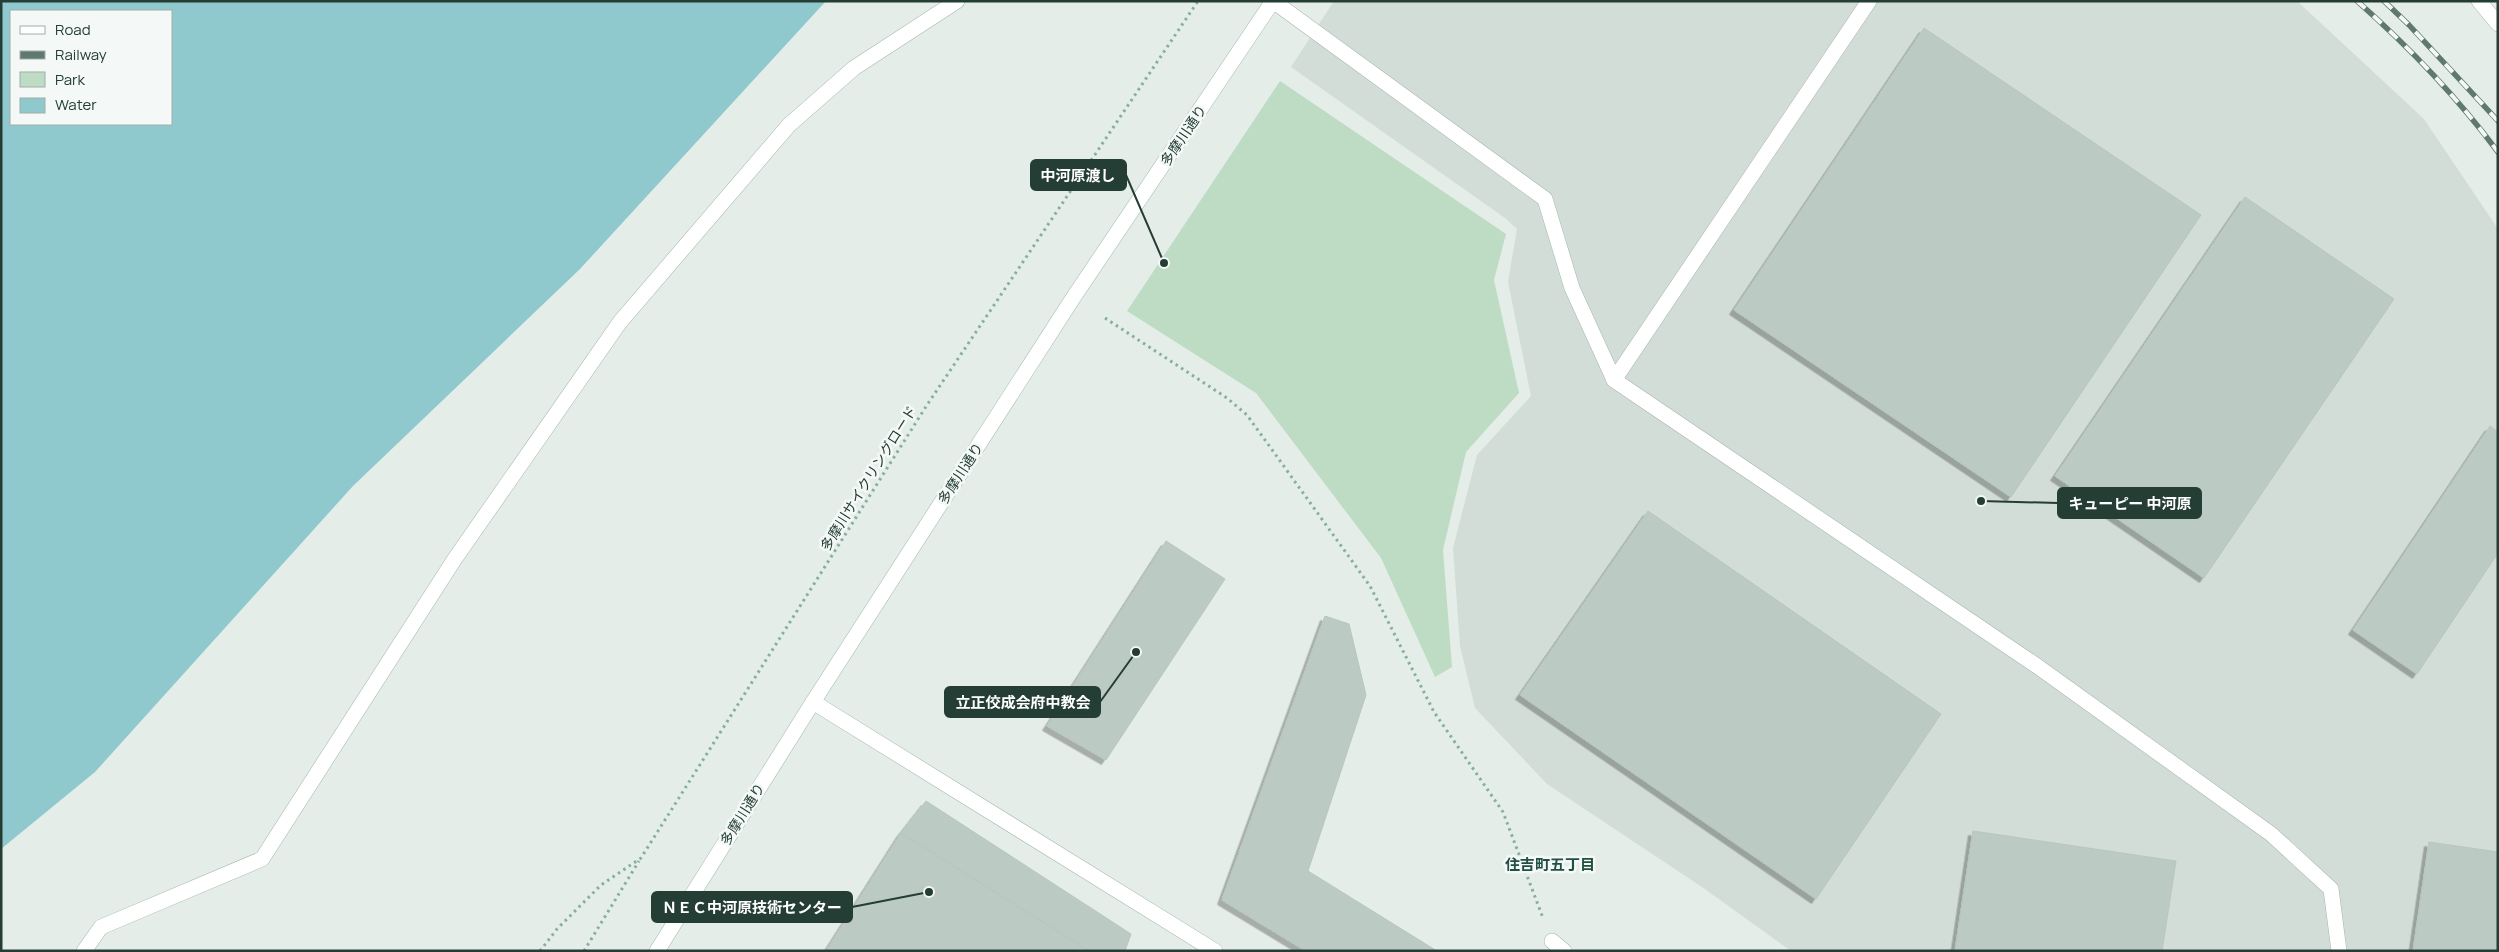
<svg xmlns="http://www.w3.org/2000/svg" width="2499" height="952" font-family="Manrope,'Noto Sans JP',sans-serif">
	<style>
		.built { fill: #d2ddd7 }
		.green { fill: #bedcc4 }
		.water { fill: #8fc9ce; fill-rule: evenodd }
		.building { fill: #bccac4; stroke: #b7c6bf; filter: url(#shadow) }
		.lines { fill: none; stroke-linecap: round; stroke-linejoin: round }
		.lane-casing { stroke: #a7b5af; stroke-width: 16 }
		.street-casing { stroke: #a7b5af; stroke-width: 16 }
		.secondary-casing { stroke: #a3b8af; stroke-width: 16 }
		.path { stroke: #86af9f; stroke-width: 3; stroke-dasharray: 2.5 4; stroke-linecap: butt }
		.lane { stroke: #fff; stroke-width: 15 }
		.street { stroke: #fff; stroke-width: 15 }
		.secondary { stroke: #fff; stroke-width: 15 }
		.rail-casing { stroke: #5f7970; stroke-width: 5.5 }
		.rail { stroke: #f4f9f7; stroke-width: 4; stroke-dasharray: 11; stroke-linecap: butt }
		.labels { text-anchor: middle; dominant-baseline: central; stroke-width: 5; stroke-linejoin: round; paint-order: stroke }
		.street-label { font-size: 14px; fill: #243d35; stroke: #f4f9f7 }
		.neighbourhood-label { font-size: 15px; font-weight: bold; fill: #214f41; stroke: #f4f9f7 }
		.leader { fill: none; stroke: #243d35; stroke-width: 2 }
		.callout-dot { fill: #243d35; stroke: #f4f9f7; stroke-width: 2 }
		.callout { fill: #243d35; stroke: #243d35; stroke-width: 2 }
		.callout-label { font-size: 15px; text-anchor: middle; font-weight: bold; fill: #fff }
	</style>
	<defs>
		<filter id="shadow"><feDropShadow dx="-4.5" dy="4.5" stdDeviation="0" flood-color="#0004"/></filter>
	</defs>
	<rect width="100%" height="100%" fill="#e4ede8"/>
	<!-- built -->
	<polygon class="built" points="1334,1 2297,1 2424,119 2498,229 2498,951 1791,951 1702,887 1547,784 1475,708 1460,646 1453,548 1477,455 1531,396 1508,282 1517,229 1505,218 1291,67"/>
	<!-- green -->
	<polygon class="green" points="1280,81 1506,234 1494,280 1519,393 1466,452 1443,550 1452,667 1435,677 1381,558 1256,393 1127,311"/>
	<!-- water -->
	<path class="water" d="M1,1H826L580,269L353,486L95,772L1,849ZM11,11H171V124H11Z"/>
	<!-- building -->
	<g class="building">
		<polygon points="1924,28 2201,215 2011,497 1734,310"/>
		<polygon points="2245,197 2394,299 2204,578 2055,476"/>
		<polygon points="2490,426 2498,432 2498,553 2417,674 2353,630"/>
		<polygon points="1648,511 1941,714 1816,899 1520,695"/>
		<polygon points="1166,541 1225,579 1106,760 1047,726"/>
		<polygon points="1325,616 1349,624 1366,695 1308,871 1437,951 1306,951 1222,900"/>
		<polygon points="926,801 1131,934 1125,951 1089,951 901,833"/>
		<polygon points="1973,831 2176,861 2162,951 1955,951"/>
		<polygon points="901,833 1089,951 826,951"/>
		<polygon points="2429,842 2498,852 2498,951 2413,951"/>
	</g>
	<g class="lines">
		<defs>
			<g id="lane">
				<polyline points="1273,1 1545,199 1572,288 1614,380 2037,666 2271,834 2331,889 2339,951"/>
				<polyline points="1614,380 1869,1"/>
				<polyline points="84,951 101,927 262,859 454,560 620,322 789,125 854,68 957,1"/>
			</g>
			<g id="street">
				<polyline points="2479,1 2498,24"/>
				<polyline points="813,702 1215,951"/>
				<polyline points="1552,941 1564,951"/>
			</g>
			<polyline id="secondary" points="657,951 813,702 1073,298 1273,1"/>
		</defs>
		<!-- lane casing -->
		<use href="#lane" class="lane-casing"/>
		<!-- street casing -->
		<use href="#street" class="street-casing"/>
		<!-- secondary casing -->
		<use href="#secondary" class="secondary-casing"/>
		<!-- path -->
		<g class="path">
			<polyline points="1105,318 1227,398 1247,415 1370,586 1434,712 1503,812 1543,918"/>
			<polyline points="540,951 557,929 601,885 641,858 927,405 1198,1"/>
			<polyline points="584,951 639,861"/>
		</g>
		<!-- lane -->
		<use href="#lane" class="lane"/>
		<!-- street -->
		<use href="#street" class="street"/>
		<!-- secondary -->
		<use href="#secondary" class="secondary"/>
		<defs>
			<g id="rail">
				<path d="M2357,1C2409,47 2457,97 2498,152"/>
				<polyline points="2384,1 2409,25 2498,121"/>
			</g>
		</defs>
		<!-- rail casing -->
		<use href="#rail" class="rail-casing"/>
		<!-- rail -->
		<use href="#rail" class="rail"/>
	</g>
	<g class="labels">
		<!-- street labels -->
		<g class="street-label">
			<text transform="translate(1183 135) rotate(-56)">多摩川通り</text>
			<text transform="translate(960 473) rotate(-57)">多摩川通り</text>
			<text transform="translate(868 478) rotate(-58)">多摩川サイクリングロード</text>
			<text transform="translate(742 814) rotate(-58)">多摩川通り</text>
		</g>
		<!-- neighbourhood labels -->
		<g class="neighbourhood-label">
			<text x="1550" y="864">住吉町五丁目</text>
		</g>
	</g>
	<!-- callouts -->
	<path class="leader" d="M1164 263L1126 175M1981 501L2058 503M1136 652L1100 702M929 892L852 907"/>
	<g class="callout-dot">
		<circle cx="1164" cy="263" r="5"/>
		<circle cx="1981" cy="501" r="5"/>
		<circle cx="1136" cy="652" r="5"/>
		<circle cx="929" cy="892" r="5"/>
	</g>
	<g class="callout">
		<rect x="1031" y="160" width="95" height="30" rx="5"/>
		<rect x="2058" y="488" width="143" height="30" rx="5"/>
		<rect x="945" y="687" width="155" height="30" rx="5"/>
		<rect x="652" y="892" width="200" height="30" rx="5"/>
	</g>
	<g class="callout-label">
		<text x="1078" y="181">中河原渡し</text>
		<text x="2130" y="509">キューピー 中河原</text>
		<text x="1023" y="708">立正佼成会府中教会</text>
		<text x="752" y="913">ＮＥＣ中河原技術センター</text>
	</g>
	<!-- border -->
	<rect width="2499" height="952" fill="none" stroke="#243d35" stroke-width="5"/>
	<!-- legend -->
	<rect x="10" y="10" width="162" height="115" fill="#f4f9f7" stroke="#a1aea9"/>
	<rect x="20" y="26" width="25" height="8" fill="#ffffff" stroke="#a1aea9"/>
	<text x="55" y="35" font-size="15" fill="#243d35">Road</text>
	<rect x="20" y="51" width="25" height="8" fill="#5f7970" stroke="#a1aea9"/>
	<text x="55" y="60" font-size="15" fill="#243d35">Railway</text>
	<rect x="20" y="72" width="25" height="15" fill="#bedcc4" stroke="#a1aea9"/>
	<text x="55" y="85" font-size="15" fill="#243d35">Park</text>
	<rect x="20" y="98" width="25" height="15" fill="#8fc9ce" stroke="#a1aea9"/>
	<text x="55" y="110" font-size="15" fill="#243d35">Water</text>
</svg>
